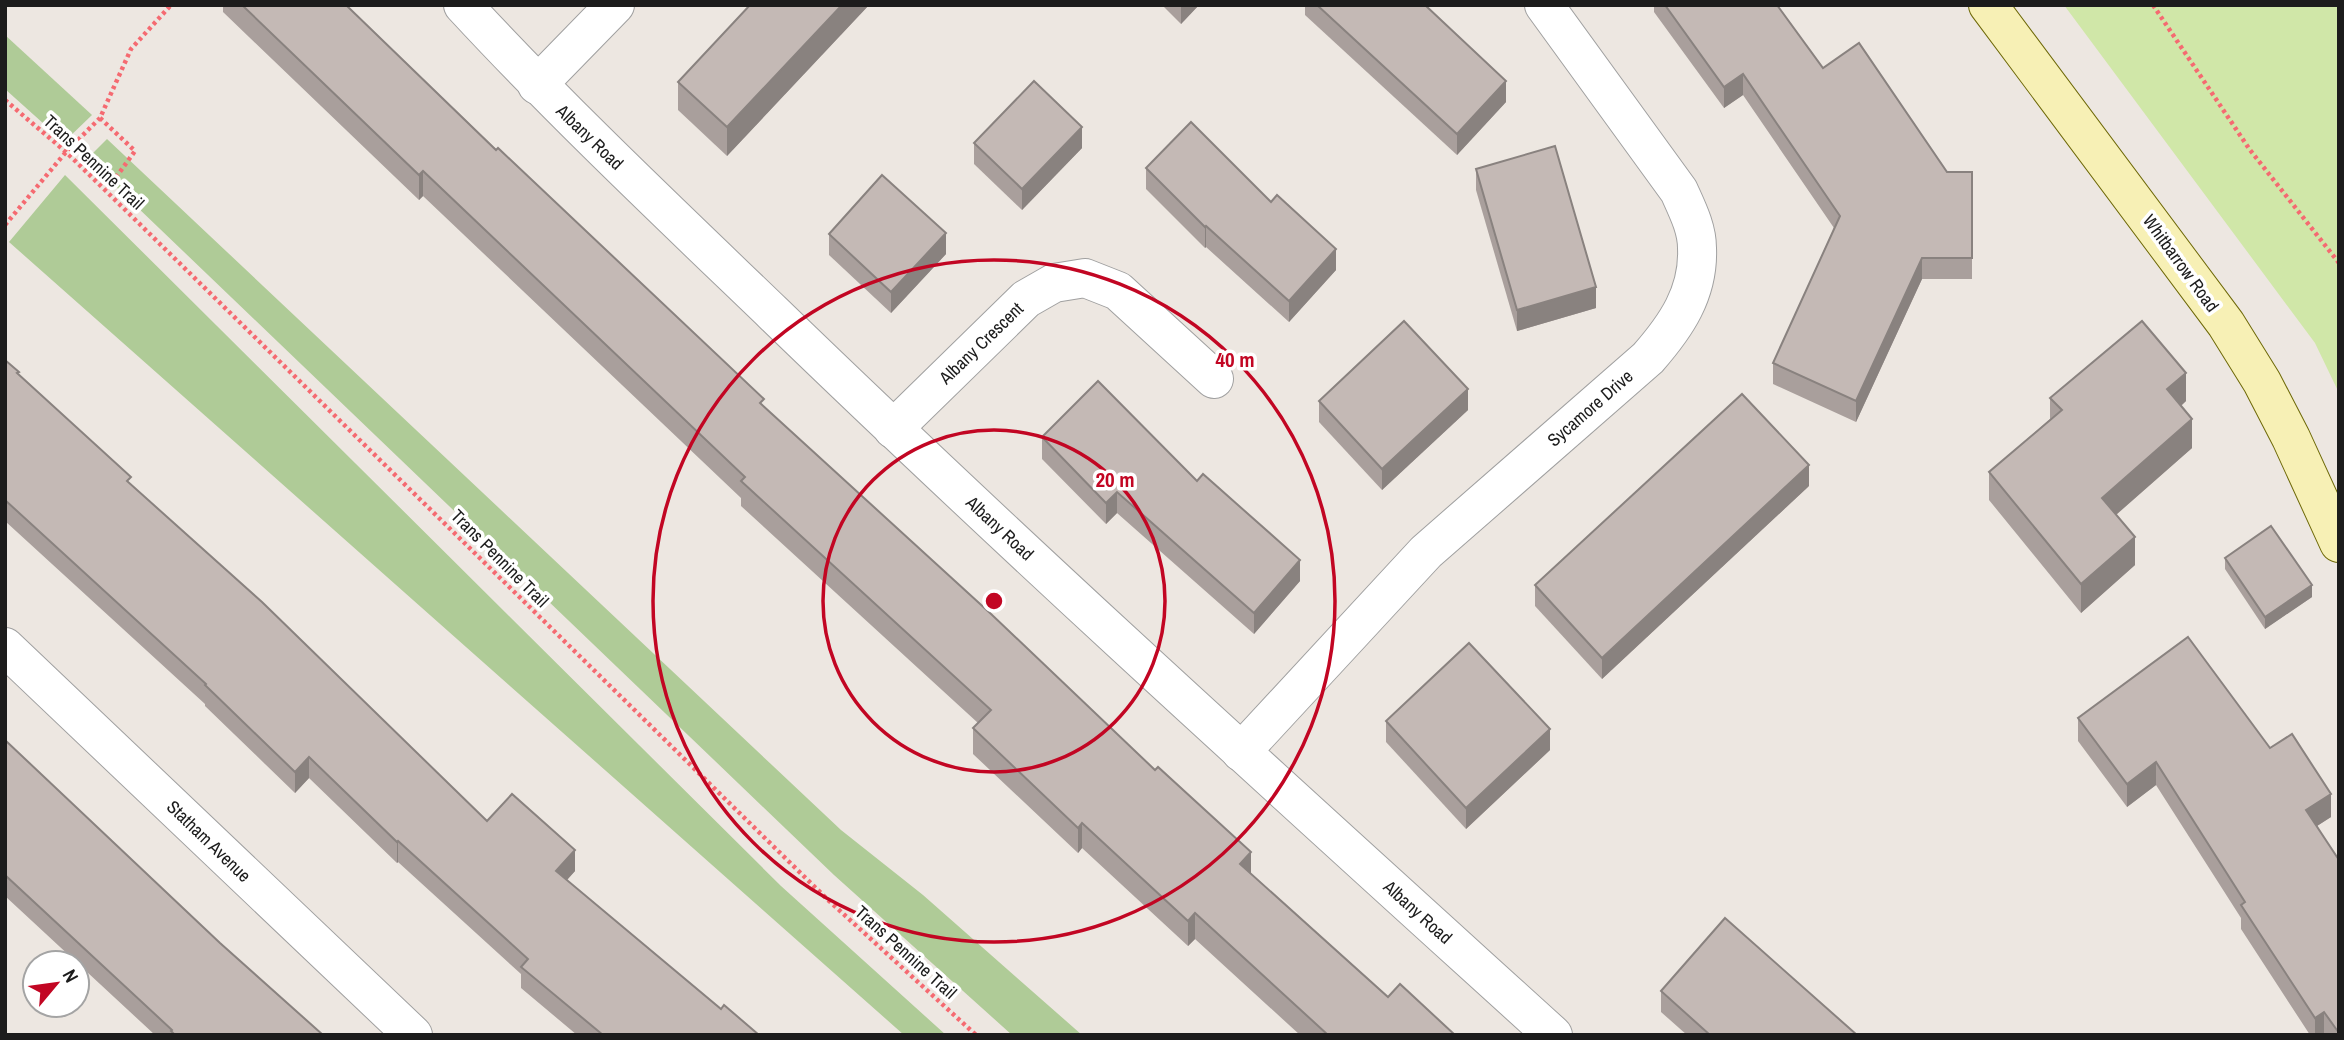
<svg xmlns="http://www.w3.org/2000/svg" width="2344" height="1040" font-family="'Archivo Narrow',sans-serif">
	<style>
		.grass { fill: #d0e7a8 }
		.forest { fill: #afcb97 }
		.lines { fill: none; stroke-linecap: round; stroke-linejoin: round }
		.street-casing { stroke: #a0a0a0; stroke-width: 40 }
		.secondary-casing { stroke: #6e6908; stroke-width: 40 }
		.path { stroke: #f56a71; stroke-width: 4.5; stroke-dasharray: 3.5 3.5; stroke-linecap: butt }
		.street { stroke: #fff; stroke-width: 38 }
		.secondary { stroke: #f7f0b5; stroke-width: 38 }
		.wall { fill: #a99f9c }
		.shaded-wall { fill: #89827f }
		.building { fill: #c4b9b5; stroke: #89827f; stroke-width: 2 }
		.ring { fill: none; stroke: #c20623; stroke-width: 3.5 }
		.labels { text-anchor: middle; dominant-baseline: central; stroke-width: 7; stroke-linejoin: round; paint-order: stroke }
		.street-label { font-size: 18px; fill: #1c1c1c; stroke: #fff }
		.centre { fill: #c20623; stroke: #fff; stroke-width: 3.5 }
		.ring-label { font-size: 21px; text-anchor: middle; font-weight: bold; fill: #c20623; stroke: #fff; stroke-width: 7; stroke-linejoin: round; paint-order: stroke }
	</style>
	<rect width="100%" height="100%" fill="#ede7e1"/>
	<!-- grass -->
	<polygon class="grass" points="2064,5 2339,5 2339,393 2315,343"/>
	<!-- forest -->
	<g class="forest">
		<polygon points="5,35 92,115 64,142 5,89"/>
		<polygon points="107,139 841,830 923,895 1082,1035 1012,1035 834,875 87,159"/>
		<polygon points="65,175 781,886 946,1035 904,1035 9,242"/>
	</g>
	<g class="lines">
		<defs>
			<g id="street">
				<path d="M463,5C562,112 668,212 773,313C1028,560 1291,797 1553,1035"/>
				<polyline points="537,85 615,5"/>
				<polyline points="893,429 1026,299 1054,283 1085,278 1118,291 1214,379"/>
				<polyline points="5,647 413,1035"/>
				<path d="M1241,752L1426,552L1648,358C1676,326 1699,293 1697,248C1697,228 1687,209 1679,191L1544,5"/>
			</g>
			<polyline id="secondary" points="1988,5 2226,324 2262,382 2291,438 2339,543"/>
		</defs>
		<!-- street casing -->
		<use href="#street" class="street-casing"/>
		<!-- secondary casing -->
		<use href="#secondary" class="secondary-casing"/>
		<!-- path -->
		<g class="path">
			<polyline points="2153,5 2250,150 2339,263"/>
			<polyline points="5,100 66,152 106,191 827,899 976,1035"/>
			<polyline points="100,118 135,151 106,191"/>
			<polyline points="5,225 66,152 100,118 131,49 171,5"/>
		</g>
		<!-- street -->
		<use href="#street" class="street"/>
		<!-- secondary -->
		<use href="#secondary" class="secondary"/>
	</g>
	<!-- wall -->
	<g class="wall">
		<polygon points="223,5 346,5 1251,874 1388,997 1455,1035 1300,1035 1195,939 1188,946 1082,848 1078,853 973,754 973,728 978,723 741,506 741,498 423,196 419,200 223,12"/>
		<polygon points="750,5 869,5 727,156 678,110 678,82"/>
		<polygon points="1162,5 1199,5 1181,24"/>
		<polygon points="1305,5 1425,5 1506,102 1457,155 1305,15"/>
		<polygon points="1654,5 1777,5 1823,68 1947,172 1972,172 1972,279 1922,279 1856,422 1773,384 1773,363 1834,228 1743,95 1724,108 1654,12"/>
		<polygon points="974,143 1082,148 1022,210 974,164"/>
		<polygon points="1146,168 1336,270 1289,322 1206,247 1205,248 1146,189"/>
		<polygon points="1476,169 1596,308 1517,331 1476,190"/>
		<polygon points="829,234 946,254 891,313 829,255"/>
		<polygon points="5,360 19,375 131,485 487,821 575,871 567,880 721,1009 759,1035 577,1035 521,988 521,974 398,862 397,863 309,778 295,793 205,706 205,704 5,521"/>
		<polygon points="2050,398 2186,401 2181,406 2192,448 2116,515 2135,565 2081,613 1989,500 1989,472 2050,419"/>
		<polygon points="1319,401 1468,410 1382,490 1319,422"/>
		<polygon points="1042,437 1197,481 1300,581 1254,634 1117,513 1106,524 1042,459"/>
		<polygon points="1809,486 1602,679 1535,606 1535,585"/>
		<polygon points="2225,558 2312,597 2265,629 2225,569"/>
		<polygon points="2078,718 2270,748 2331,817 2317,826 2339,860 2339,1035 2310,1035 2241,929 2241,918 2156,785 2127,807 2078,741"/>
		<polygon points="1386,721 1550,750 1466,829 1386,742"/>
		<polygon points="5,740 220,943 323,1035 155,1035 5,896"/>
		<polygon points="1661,991 1857,1035 1687,1035 1661,1012"/>
	</g>
	<!-- shaded-wall -->
	<g class="shaded-wall">
		<polygon points="842,5 869,5 727,156 727,127"/>
		<polygon points="1181,5 1199,5 1181,24"/>
		<polygon points="1743,74 1743,95 1724,108 1724,87"/>
		<polygon points="1506,81 1506,102 1457,155 1457,134"/>
		<polygon points="1082,127 1082,148 1022,210 1022,189"/>
		<polygon points="423,171 423,196 419,200 419,175"/>
		<polygon points="1206,226 1206,247 1205,248 1205,227"/>
		<polygon points="946,233 946,254 891,313 891,292"/>
		<polygon points="1336,249 1336,270 1289,322 1289,301"/>
		<polygon points="1922,258 1922,279 1856,422 1856,401"/>
		<polygon points="1596,287 1596,308 1517,331 1517,310"/>
		<polygon points="2186,373 2186,401 2167,418 2167,389"/>
		<polygon points="1468,389 1468,410 1382,490 1382,469"/>
		<polygon points="2192,419 2192,448 2102,527 2102,498"/>
		<polygon points="1809,465 1809,486 1602,679 1602,658"/>
		<polygon points="1117,492 1117,513 1106,524 1106,503"/>
		<polygon points="2135,537 2135,565 2081,613 2081,584"/>
		<polygon points="1300,560 1300,581 1254,634 1254,613"/>
		<polygon points="2312,585 2312,597 2265,629 2265,617"/>
		<polygon points="1550,729 1550,750 1466,829 1466,808"/>
		<polygon points="309,757 309,778 295,793 295,772"/>
		<polygon points="2156,762 2156,785 2127,807 2127,784"/>
		<polygon points="2331,794 2331,817 2306,833 2306,810"/>
		<polygon points="1082,823 1082,848 1078,853 1078,828"/>
		<polygon points="398,841 398,862 397,863 397,842"/>
		<polygon points="575,850 575,871 556,892 556,871"/>
		<polygon points="1251,852 1251,877 1240,864"/>
		<polygon points="1195,913 1195,939 1188,946 1188,921"/>
		<polygon points="2324,1012 2324,1035 2315,1035 2315,1018"/>
	</g>
	<!-- building -->
	<g class="building">
		<polygon points="242,5 346,5 496,150 498,148 764,399 760,403 990,613 1155,770 1158,767 1251,852 1240,864 1388,997 1400,984 1455,1035 1328,1035 1195,913 1188,921 1082,823 1078,828 973,728 991,710 741,481 745,477 423,171 419,175"/>
		<polygon points="750,5 842,5 727,127 678,82"/>
		<polygon points="1317,5 1425,5 1506,81 1457,134"/>
		<polygon points="1665,5 1777,5 1823,68 1859,43 1947,172 1972,172 1972,258 1922,258 1856,401 1773,363 1840,216 1743,74 1724,87"/>
		<polygon points="1034,81 1082,127 1022,189 974,143"/>
		<polygon points="1191,122 1271,202 1277,195 1336,249 1289,301 1206,226 1205,227 1146,168"/>
		<polygon points="1555,146 1596,287 1517,310 1476,169"/>
		<polygon points="882,175 946,233 891,292 829,234"/>
		<polygon points="1404,321 1468,389 1382,469 1319,401"/>
		<polygon points="2142,321 2186,373 2167,389 2192,419 2102,498 2135,537 2081,584 1989,472 2062,410 2050,398"/>
		<polygon points="5,360 19,372 17,373 131,477 127,481 262,602 487,821 512,794 575,850 556,871 721,1009 724,1005 759,1035 603,1035 521,967 528,959 398,841 397,842 309,757 295,772 205,685 206,684 5,500"/>
		<polygon points="1098,381 1197,481 1203,474 1300,560 1254,613 1117,492 1106,503 1042,437"/>
		<polygon points="1742,394 1809,465 1602,658 1535,585"/>
		<polygon points="2271,526 2312,585 2265,617 2225,558"/>
		<polygon points="2188,637 2270,748 2292,734 2331,794 2306,810 2339,860 2339,1033 2324,1012 2315,1018 2241,905 2245,902 2156,762 2127,784 2078,718"/>
		<polygon points="1469,643 1550,729 1466,808 1386,721"/>
		<polygon points="5,740 220,943 323,1035 175,1035 171,1031 172,1030 5,875"/>
		<polygon points="1725,918 1857,1035 1710,1035 1661,991"/>
	</g>
	<!-- distance rings -->
	<g class="ring">
		<circle cx="994" cy="601" r="171"/>
		<circle cx="994" cy="601" r="341"/>
	</g>
	<g class="labels">
		<!-- street labels -->
		<g class="street-label">
			<text transform="translate(590 137) rotate(44)">Albany Road</text>
			<text transform="translate(94 162) rotate(43)">Trans Pennine Trail</text>
			<text transform="translate(2181 263) rotate(54)">Whitbarrow Road</text>
			<text transform="translate(981 343) rotate(-44)">Albany Crescent</text>
			<text transform="translate(1590 408) rotate(-41)">Sycamore Drive</text>
			<text transform="translate(1000 528) rotate(43)">Albany Road</text>
			<text transform="translate(500 558) rotate(45)">Trans Pennine Trail</text>
			<text transform="translate(209 841) rotate(44)">Statham Avenue</text>
			<text transform="translate(1418 912) rotate(42)">Albany Road</text>
			<text transform="translate(906 952) rotate(42)">Trans Pennine Trail</text>
		</g>
	</g>
	<circle cx="994" cy="601" r="10" class="centre"/>
	<g class="ring-label">
		<text x="1235" y="367">40 m</text>
		<text x="1115" y="487">20 m</text>
	</g>
	<!-- border -->
	<rect width="2344" height="1040" fill="none" stroke="#1c1c1c" stroke-width="14"/>
	<!-- north arrow -->
	<g transform="translate(56 984) rotate(61)"><circle r="33" fill="#ffffff" stroke="#a4a4a4" stroke-width="2"/>
	<path d="M0-5L12 26L0 18L-12 26Z" fill="#c20623"/>
	<text y="-10" font-size="19" font-weight="bold" text-anchor="middle" fill="#1c1c1c">N</text>
	</g>
</svg>
